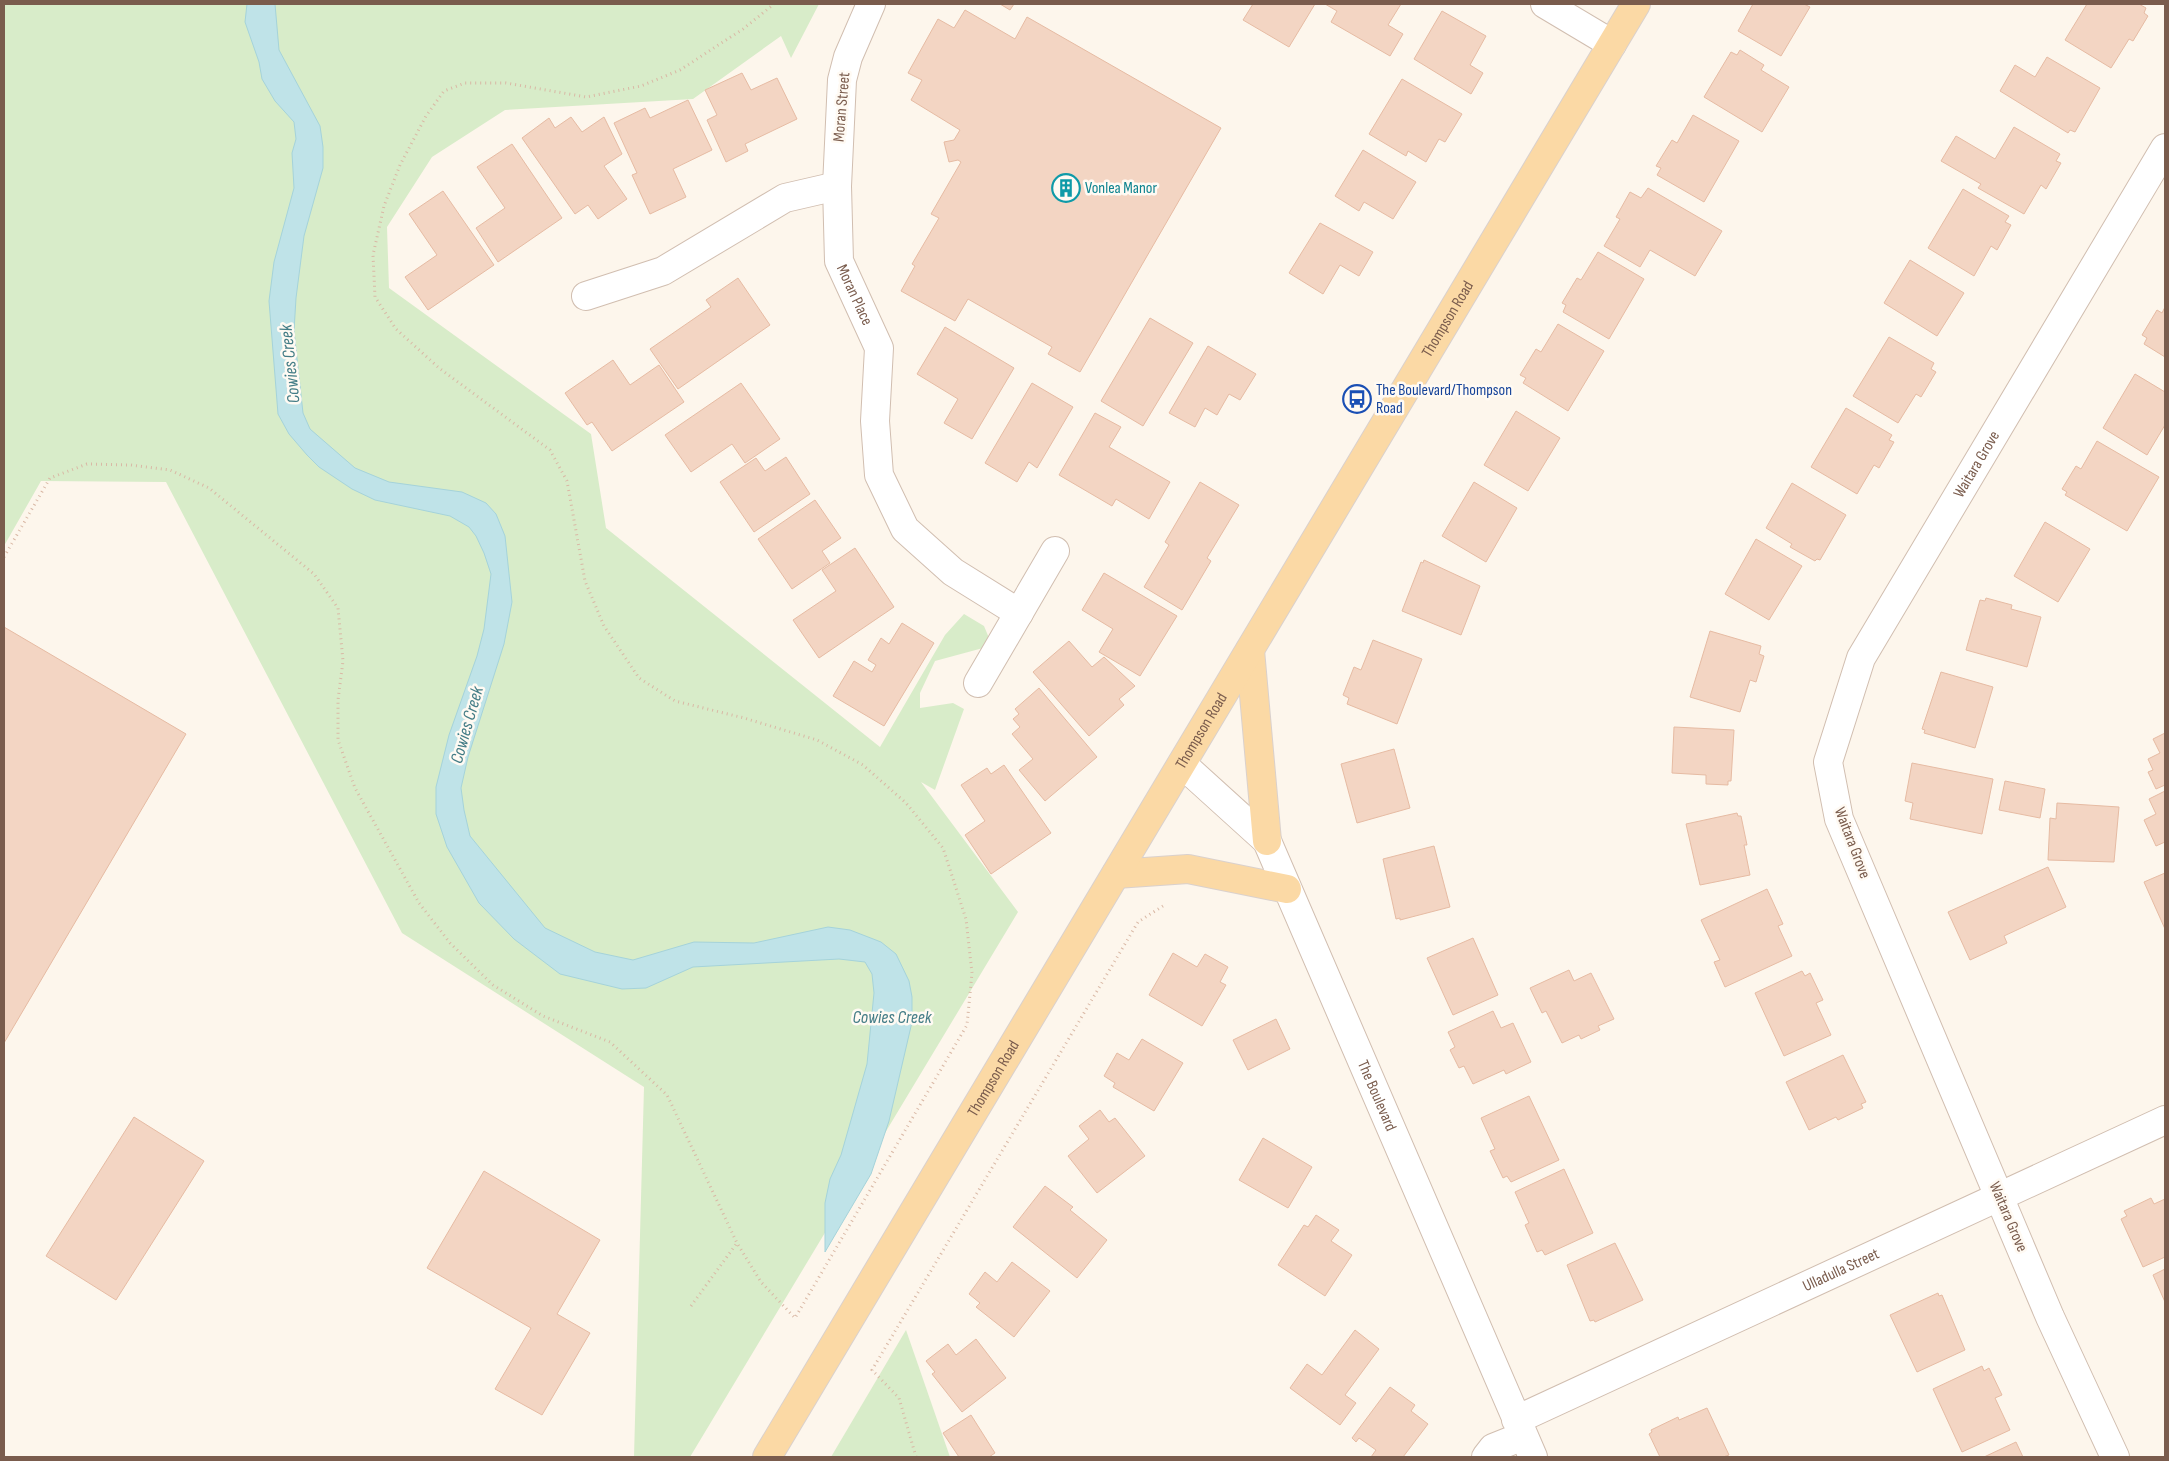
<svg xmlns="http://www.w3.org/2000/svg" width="2169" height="1461" font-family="'Sofia Sans Condensed',sans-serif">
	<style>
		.green { fill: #d8ecc9 }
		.water { fill: #bfe3e8; stroke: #a5d3da }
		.building { fill: #f3d5c3; stroke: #e6bba3 }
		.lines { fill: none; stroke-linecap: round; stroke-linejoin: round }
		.minor-casing { stroke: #d1beb0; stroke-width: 30 }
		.major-casing { stroke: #dad1cd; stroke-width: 30 }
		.path { stroke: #d9b8a5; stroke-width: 3; stroke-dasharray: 1 4; stroke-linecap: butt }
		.minor { stroke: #fff; stroke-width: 28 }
		.major { stroke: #fbd9a5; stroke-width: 28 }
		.labels { text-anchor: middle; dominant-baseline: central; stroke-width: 5; stroke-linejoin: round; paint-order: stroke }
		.street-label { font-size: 16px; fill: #7a5c4d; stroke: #fffaf3 }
		.culture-label { font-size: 16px; fill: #0d838f; stroke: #fffaf3; text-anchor: start }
		.transit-label { font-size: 16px; fill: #164399; stroke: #fffaf3; text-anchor: start }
		.water-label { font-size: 18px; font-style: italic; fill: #437c86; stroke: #fffaf3 }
	</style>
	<rect width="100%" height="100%" fill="#fdf6ec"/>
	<!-- green -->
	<g class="green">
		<polygon points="4,4 819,4 791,58 781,36 693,99 505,110 432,157 387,227 389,288 591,434 606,528 880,747 945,635 964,614 984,626 989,638 983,648 935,661 920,693 920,708 953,703 964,709 935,790 921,782 1018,912 690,1457 634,1457 644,1087 402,933 166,482 41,481 4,546"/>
		<polygon points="906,1330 950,1457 831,1457"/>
	</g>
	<!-- water -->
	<polygon class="water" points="247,4 275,4 279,50 320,126 323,147 323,168 304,236 296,298 294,331 303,413 310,429 355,468 389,482 462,492 486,503 496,514 505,536 512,602 504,644 468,757 461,788 464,810 470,836 545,928 595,952 633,960 694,942 754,943 828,927 850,930 881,942 896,954 909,981 912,997 912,1022 889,1121 871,1174 825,1252 825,1203 830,1179 841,1155 867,1064 874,993 872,974 865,962 839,959 693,967 646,988 622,989 560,974 514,939 479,903 447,847 436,814 436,787 449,735 477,656 484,629 491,574 484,553 476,536 469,527 450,516 375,500 352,489 319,467 307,455 289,434 278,414 269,301 274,262 294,188 292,153 296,139 294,122 275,101 262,79 259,62 245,22"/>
	<!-- building -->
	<g class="building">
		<polygon points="1000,4 1014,4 1010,10"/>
		<polygon points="1253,4 1315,4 1289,47 1243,20"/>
		<polygon points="1325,4 1401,4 1388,25 1403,34 1390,56 1331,22 1337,11"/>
		<polygon points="1753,4 1804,4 1810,7 1781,56 1738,31"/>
		<polygon points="2087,4 2139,4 2146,8 2144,13 2148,16 2133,41 2129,39 2111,68 2065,40"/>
		<polygon points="965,10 1015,39 1027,17 1221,128 1080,372 1048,354 1052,347 968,299 955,321 901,291 915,266 912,264 939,218 931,214 961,162 958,160 949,162 944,142 954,140 960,130 911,100 922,80 908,73 938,19 954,28"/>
		<polygon points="1442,11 1486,36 1470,65 1483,73 1471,94 1414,59"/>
		<polygon points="1740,50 1764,65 1761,70 1789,87 1762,132 1704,97 1731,52 1737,55"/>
		<polygon points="2047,57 2100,88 2075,132 2070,130 2068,133 2000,91 2015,65 2035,77"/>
		<polygon points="742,73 751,90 777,78 797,119 745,144 748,151 726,162 707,120 717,115 705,90"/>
		<polygon points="1402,79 1462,114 1445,142 1439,139 1426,162 1408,151 1406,156 1369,134"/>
		<polygon points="688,100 712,150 673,169 686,197 650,214 632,175 637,173 614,123 645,108 650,118"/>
		<polygon points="1693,115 1739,141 1704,202 1657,175 1661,168 1656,166 1672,140 1677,143"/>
		<polygon points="571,117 582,132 604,117 622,154 604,166 627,199 598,219 588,205 575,214 522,138 549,118 555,128"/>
		<polygon points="2014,127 2060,154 2056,161 2061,163 2046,189 2041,185 2024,214 1978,188 1981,184 1941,161 1956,136 1995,159"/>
		<polygon points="512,144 562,218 498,262 476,228 505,208 477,167"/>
		<polygon points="1363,150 1416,182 1393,219 1364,202 1359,211 1335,196"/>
		<polygon points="1648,188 1722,231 1695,276 1650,250 1640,267 1604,246 1620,219 1616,217 1630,192 1641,198"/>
		<polygon points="1963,189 2009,216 2005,222 2011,225 1997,250 1991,246 1974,276 1928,248"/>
		<polygon points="443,191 494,265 428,310 405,277 437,255 409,214"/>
		<polygon points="1320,223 1373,252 1359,276 1340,265 1323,294 1289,273"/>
		<polygon points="1598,252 1644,279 1609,339 1563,312 1566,305 1562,303 1577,278 1581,280"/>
		<polygon points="1910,260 1964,293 1937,336 1884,303"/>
		<polygon points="738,278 770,325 678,389 650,349 711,307 706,300"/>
		<polygon points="2165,307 2165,357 2144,344 2147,338 2142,335 2157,310 2162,313"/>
		<polygon points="1150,318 1193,343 1143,426 1101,401"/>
		<polygon points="1558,324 1604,351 1568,411 1523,383 1526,378 1520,375 1536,349 1541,352"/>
		<polygon points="945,327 1014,368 972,439 944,423 958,399 917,374"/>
		<polygon points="1889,337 1934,363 1931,369 1936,372 1921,397 1916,394 1898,423 1853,396"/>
		<polygon points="1208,346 1256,374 1240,400 1229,394 1217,415 1205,408 1195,427 1169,413"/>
		<polygon points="613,360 630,385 659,365 684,402 612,451 592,422 587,425 565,393"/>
		<polygon points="2135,374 2165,392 2165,425 2147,455 2103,428"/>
		<polygon points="741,383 780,439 745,463 732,444 691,472 665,435"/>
		<polygon points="1032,383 1073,407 1037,468 1029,462 1017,482 985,463"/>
		<polygon points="1846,408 1892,435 1889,440 1894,442 1879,468 1874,465 1857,494 1811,467"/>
		<polygon points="1516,411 1560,438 1528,491 1484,465"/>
		<polygon points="1095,413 1121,427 1109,447 1170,482 1149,519 1116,499 1112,506 1059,475"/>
		<polygon points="2097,441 2159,477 2127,531 2065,495 2067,492 2062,489 2076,466 2081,469"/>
		<polygon points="786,457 810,494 754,532 720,482 756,458 765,471"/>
		<polygon points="1200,482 1239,505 1207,558 1211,561 1182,610 1144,587 1169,545 1165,542"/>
		<polygon points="1474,482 1517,508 1486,562 1442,536"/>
		<polygon points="1792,483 1846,515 1820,560 1817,559 1815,561 1790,547 1792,544 1766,528"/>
		<polygon points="815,500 841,538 822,551 830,563 792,589 758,539"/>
		<polygon points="2045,522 2090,549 2058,602 2014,576"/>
		<polygon points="1756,539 1802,566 1769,620 1725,594"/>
		<polygon points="855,548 894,607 819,658 793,620 836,591 822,570"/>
		<polygon points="1424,560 1480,586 1461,635 1402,611 1421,562 1423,563"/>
		<polygon points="1104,573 1177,616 1140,676 1099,652 1113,629 1082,610"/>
		<polygon points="1986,598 2012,605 2011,609 2041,617 2027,667 1966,650 1980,600 1985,601"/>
		<polygon points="902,623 934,643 884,726 833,696 854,661 872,672 876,665 868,660 881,638 889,644"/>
		<polygon points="4,627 186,734 4,1043"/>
		<polygon points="1710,631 1761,646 1759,654 1764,656 1756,682 1750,680 1740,712 1690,697"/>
		<polygon points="1373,640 1422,659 1397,724 1347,704 1349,698 1343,695 1354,667 1361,670"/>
		<polygon points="1069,641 1092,667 1104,657 1135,686 1119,699 1124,705 1089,736 1033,672"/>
		<polygon points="1941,672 1993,687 1975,748 1924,733 1925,730 1922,729"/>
		<polygon points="1039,688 1097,757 1045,801 1019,770 1033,759 1012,734 1020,727 1013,719 1019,714 1015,709"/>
		<polygon points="1674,727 1734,730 1731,781 1728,781 1728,785 1706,784 1706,775 1672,773"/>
		<polygon points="2165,733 2165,785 2156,789 2148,772 2153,770 2148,759 2160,753 2153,739"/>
		<polygon points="1394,749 1410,808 1357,823 1341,764"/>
		<polygon points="1912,763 1993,779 1982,834 1910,819 1913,803 1905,801"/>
		<polygon points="1004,765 1051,833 991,874 965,835 985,821 961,785 987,768 991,774"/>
		<polygon points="2005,781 2045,789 2040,818 1999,810"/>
		<polygon points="2165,791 2165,842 2156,846 2144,820 2156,814 2149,799"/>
		<polygon points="2057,803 2119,807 2114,862 2048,860 2050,818 2056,819"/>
		<polygon points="1737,813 1738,816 1741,816 1747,845 1744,845 1750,875 1700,885 1686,824"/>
		<polygon points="1434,846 1450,907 1400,920 1400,918 1396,919 1383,859"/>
		<polygon points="2048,867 2066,907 2004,936 2007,943 1970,960 1948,912"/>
		<polygon points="2165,873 2165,929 2144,882"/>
		<polygon points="1767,889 1783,924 1778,926 1792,956 1725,987 1714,962 1720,960 1701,920"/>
		<polygon points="1473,938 1498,995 1453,1015 1427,958"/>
		<polygon points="1173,953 1197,967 1205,954 1228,967 1220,982 1226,985 1202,1026 1149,995"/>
		<polygon points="1569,970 1574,981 1591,973 1614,1019 1598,1026 1600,1030 1581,1039 1579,1035 1562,1043 1546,1011 1542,1013 1530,988"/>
		<polygon points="1802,971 1805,976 1810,973 1823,1000 1816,1003 1831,1035 1784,1056 1755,993"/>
		<polygon points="1493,1011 1501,1028 1513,1023 1531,1062 1506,1074 1504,1070 1473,1084 1464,1066 1459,1068 1450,1050 1455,1047 1448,1032"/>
		<polygon points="1276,1019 1290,1049 1248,1070 1233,1040"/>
		<polygon points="1142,1039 1183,1063 1154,1111 1113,1087 1115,1083 1104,1076 1117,1053 1129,1060"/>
		<polygon points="1843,1055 1866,1102 1861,1104 1863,1108 1838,1120 1836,1117 1809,1130 1786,1082"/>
		<polygon points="1529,1096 1559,1160 1511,1182 1507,1176 1503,1178 1490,1151 1495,1149 1481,1118"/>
		<polygon points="1100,1110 1109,1122 1115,1118 1145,1156 1097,1193 1068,1156 1089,1139 1079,1126"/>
		<polygon points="134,1117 204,1161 116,1300 46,1256"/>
		<polygon points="1263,1138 1312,1167 1288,1208 1239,1180"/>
		<polygon points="1564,1169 1593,1233 1545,1255 1542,1250 1537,1252 1525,1225 1529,1223 1515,1192"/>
		<polygon points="484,1171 600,1240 557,1314 590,1333 542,1415 495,1389 531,1328 427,1268"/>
		<polygon points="1045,1186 1073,1207 1070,1210 1107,1240 1077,1278 1013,1227"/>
		<polygon points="2151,1198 2154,1204 2165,1199 2165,1257 2143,1267 2121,1219 2127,1216 2124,1211"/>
		<polygon points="1316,1215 1339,1230 1331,1241 1352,1255 1325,1296 1278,1265 1304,1225 1308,1227"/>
		<polygon points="1615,1243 1643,1300 1595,1322 1594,1320 1590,1321 1567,1265"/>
		<polygon points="1012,1262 1050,1291 1014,1337 976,1307 980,1303 969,1294 985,1272 997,1282"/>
		<polygon points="2165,1269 2165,1302 2153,1275"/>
		<polygon points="1938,1293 1939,1296 1942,1295 1965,1350 1917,1372 1890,1315"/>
		<polygon points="1355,1330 1379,1349 1345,1395 1356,1403 1340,1425 1290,1388 1307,1364 1322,1375"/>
		<polygon points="976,1339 1006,1378 962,1412 932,1374 935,1372 926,1361 948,1344 956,1355"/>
		<polygon points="1982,1366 1984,1371 1989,1368 2002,1395 1995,1398 2010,1430 1962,1452 1933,1389"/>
		<polygon points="1390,1387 1415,1405 1411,1411 1428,1424 1403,1457 1371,1457 1376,1450 1359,1438 1356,1442 1352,1438"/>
		<polygon points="1707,1408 1729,1455 1723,1457 1660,1457 1649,1434 1652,1432 1651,1430 1678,1417 1679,1420"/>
		<polygon points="971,1415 995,1453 989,1457 959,1457 943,1433"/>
		<polygon points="2016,1442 2023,1457 1984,1457"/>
	</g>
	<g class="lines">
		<defs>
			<g id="minor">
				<path id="s1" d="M871,4L848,57L842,80L837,186L839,261L879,348L875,421L879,475L905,529L953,572L1019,613"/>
				<polyline points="1545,4 1612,44"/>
				<polyline points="586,296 663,271 785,198 837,186"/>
				<polyline points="978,683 1055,551"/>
				<path id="s2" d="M1182,764L1267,841L1533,1457"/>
				<path id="s3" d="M1516,1420L2165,1120"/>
				<polyline points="1486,1457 1493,1448 1523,1436"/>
				<path id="s4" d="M2115,1457L2050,1317L1839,819L1828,762L1861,658L2165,148"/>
			</g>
			<g id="major">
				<polyline points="1250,650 1267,841"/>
				<polyline points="1116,874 1188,869 1287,889"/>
				<path id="s5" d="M767,1457L1636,4"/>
			</g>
		</defs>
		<!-- minor casing -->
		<use href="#minor" class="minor-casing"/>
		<!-- major casing -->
		<use href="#major" class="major-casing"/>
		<!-- path -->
		<g class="path">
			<polyline points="4,557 50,478 87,464 131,465 170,470 209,488 314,574 338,608 343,661 338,700 338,740 355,788 419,903 450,943 493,985 543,1016 610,1042 667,1095 737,1243 761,1282 795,1318 967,1025 972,973 966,919 943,848 906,803 863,765 817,740 744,718 675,701 639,678 604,626 585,581 567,481 550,450 439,368 396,329 375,297 373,255 384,206 400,165 426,116 444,91 465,83 506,83 586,97 641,86 680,70 743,29 774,4"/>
			<polyline points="691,1306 737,1243"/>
			<polyline points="916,1457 899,1398 872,1370 1138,922 1166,904"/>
		</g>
		<!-- minor -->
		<use href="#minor" class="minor"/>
		<!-- major -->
		<use href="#major" class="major"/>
	</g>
	<!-- icons -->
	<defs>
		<symbol id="building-ring" viewBox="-11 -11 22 22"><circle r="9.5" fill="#fffaf3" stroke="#0f9aa8" stroke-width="1.5"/><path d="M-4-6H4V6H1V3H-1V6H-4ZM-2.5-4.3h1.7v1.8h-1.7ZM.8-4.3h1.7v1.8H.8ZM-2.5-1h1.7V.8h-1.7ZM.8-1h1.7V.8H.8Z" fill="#0f9aa8"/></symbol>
		<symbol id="bus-ring" viewBox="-11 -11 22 22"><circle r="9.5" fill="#fffaf3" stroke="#1a4fb4" stroke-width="1.5"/><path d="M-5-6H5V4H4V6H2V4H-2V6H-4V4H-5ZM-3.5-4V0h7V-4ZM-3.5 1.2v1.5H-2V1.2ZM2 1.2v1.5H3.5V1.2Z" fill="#1a4fb4"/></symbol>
	</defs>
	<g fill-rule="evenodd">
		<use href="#building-ring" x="1050" y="172" width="32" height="32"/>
		<use href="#bus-ring" x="1341" y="383" width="32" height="32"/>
	</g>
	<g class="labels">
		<!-- street labels -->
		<g class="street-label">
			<text transform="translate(842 107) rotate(-85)">Moran Street</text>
			<text stroke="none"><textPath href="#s1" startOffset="300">Moran Place</textPath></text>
			<text stroke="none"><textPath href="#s5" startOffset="1326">Thompson Road</textPath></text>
			<text stroke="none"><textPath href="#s4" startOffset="1088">Waitara Grove</textPath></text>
			<text stroke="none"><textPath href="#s5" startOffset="846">Thompson Road</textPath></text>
			<text transform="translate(1852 843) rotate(69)">Waitara Grove</text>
			<text stroke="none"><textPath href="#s5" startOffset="441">Thompson Road</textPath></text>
			<text stroke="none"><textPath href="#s2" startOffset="392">The Boulevard</textPath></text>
			<text transform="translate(2008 1217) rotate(67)">Waitara Grove</text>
			<text stroke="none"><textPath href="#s3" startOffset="358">Ulladulla Street</textPath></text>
		</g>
		<!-- culture labels -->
		<g class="culture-label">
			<text x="1085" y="188">Vonlea Manor</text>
		</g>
		<!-- transit labels -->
		<g class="transit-label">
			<text x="1376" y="390">The Boulevard/Thompson<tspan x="1376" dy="18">Road</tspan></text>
		</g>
		<!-- water labels -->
		<g class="water-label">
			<text transform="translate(290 364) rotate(-96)">Cowies Creek</text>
			<text transform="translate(467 725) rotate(-74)">Cowies Creek</text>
			<text x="892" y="1017">Cowies Creek</text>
		</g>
	</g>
	<!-- border -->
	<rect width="2169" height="1461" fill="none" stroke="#7a5c4d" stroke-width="10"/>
</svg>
